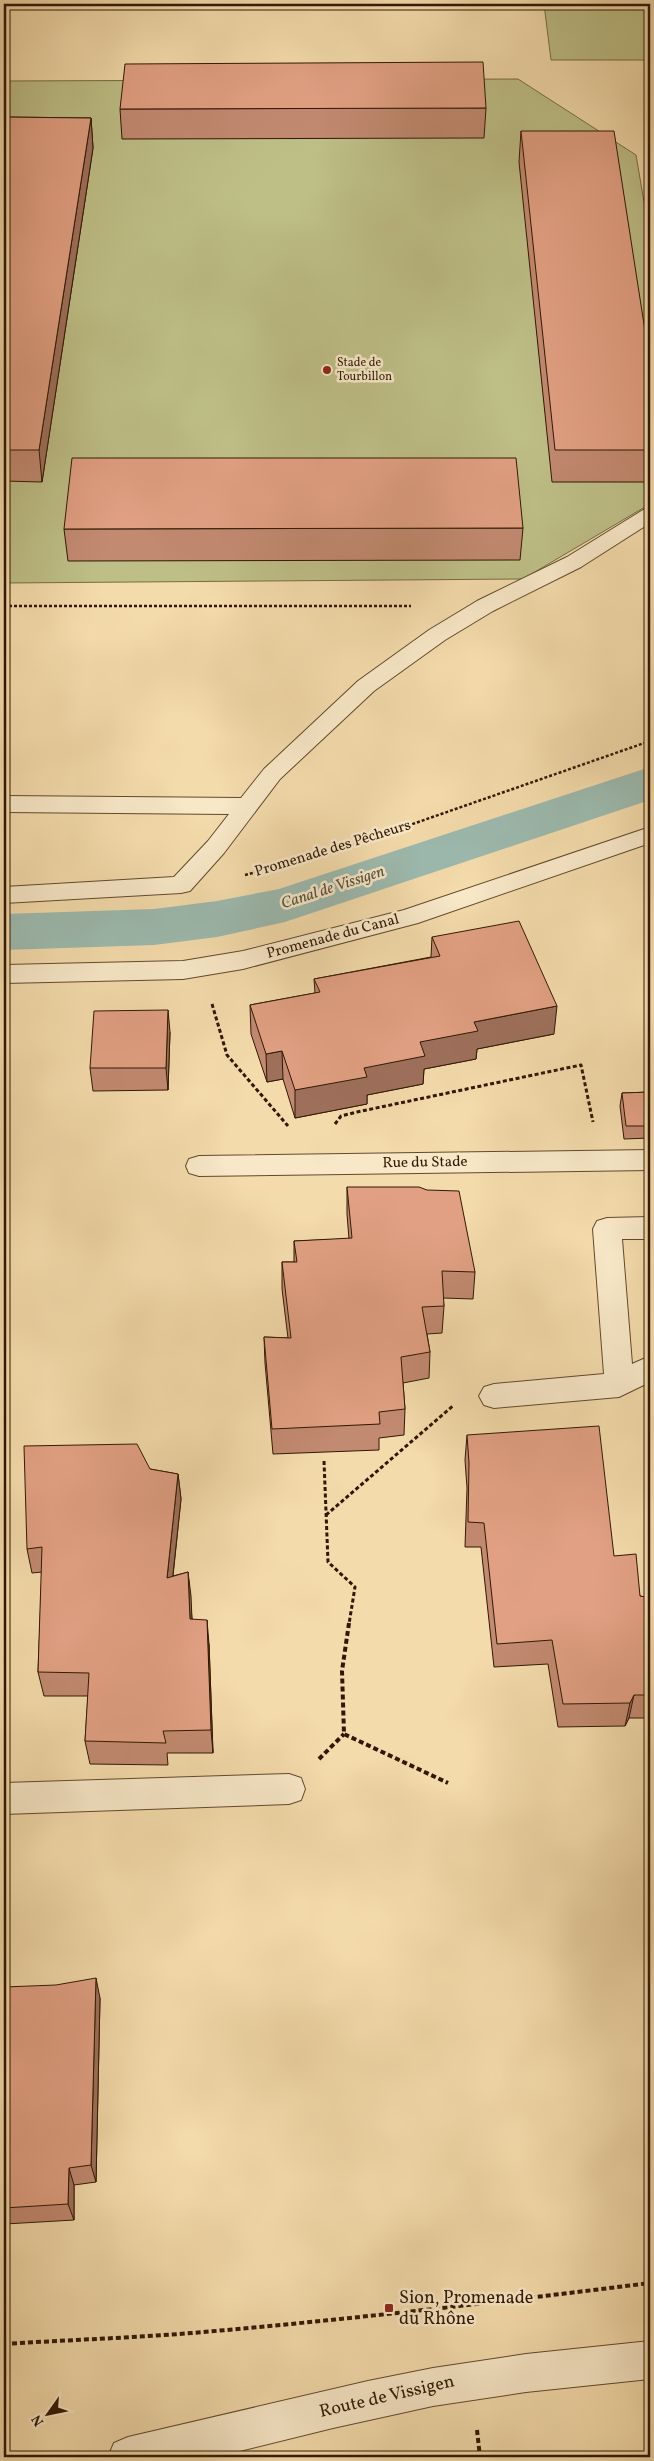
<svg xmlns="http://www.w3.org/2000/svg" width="654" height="2461" font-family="Vollkorn,serif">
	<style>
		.green { fill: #bebf87; stroke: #776c45 }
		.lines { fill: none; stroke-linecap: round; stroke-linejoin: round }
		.canal { fill: #9cbaaf; fill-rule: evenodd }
		.minor-casing { stroke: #61492d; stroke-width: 2 }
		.path-far2 { stroke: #301803; stroke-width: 2.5; stroke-dasharray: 3 2; stroke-linecap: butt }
		.path-far1 { stroke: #301803; stroke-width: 3; stroke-dasharray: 4 2.5; stroke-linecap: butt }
		.path { stroke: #301803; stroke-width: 4; stroke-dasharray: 5 3; stroke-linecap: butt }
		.minor { fill: #f8e8c8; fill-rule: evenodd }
		.wall { fill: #c28a71; stroke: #301803 }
		.shaded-wall { fill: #9e705c; stroke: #301803 }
		.building { fill: #e1a083; stroke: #301803 }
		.poi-dot { fill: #8f2418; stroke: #f8e8c8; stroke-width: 2 }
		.labels { text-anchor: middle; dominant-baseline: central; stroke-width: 5; stroke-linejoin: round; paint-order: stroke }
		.far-poi-label { font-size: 12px; fill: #301803; stroke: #f8e8c8; text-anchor: start }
		.street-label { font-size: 15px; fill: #301803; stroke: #f8e8c8 }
		.water-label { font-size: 16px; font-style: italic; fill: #56513f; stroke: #f8e8c8 }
		.near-poi-label { font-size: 18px; fill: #301803; stroke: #f8e8c8; text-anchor: start }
		.near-street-label { font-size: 18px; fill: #301803; stroke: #f8e8c8 }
	</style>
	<rect width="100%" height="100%" fill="#f4dbab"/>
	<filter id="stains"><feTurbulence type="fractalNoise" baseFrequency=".004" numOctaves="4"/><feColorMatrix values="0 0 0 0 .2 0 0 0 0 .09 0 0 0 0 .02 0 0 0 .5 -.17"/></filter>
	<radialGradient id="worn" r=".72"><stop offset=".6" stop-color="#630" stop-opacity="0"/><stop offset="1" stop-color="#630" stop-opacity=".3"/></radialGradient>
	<!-- green -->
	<g class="green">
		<polygon points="544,4 650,4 650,60 551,60"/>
		<polygon points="518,79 636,155 650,237 650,504 523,579 4,583 4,81"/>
	</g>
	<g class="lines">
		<!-- canal -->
		<polygon class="canal" points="650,767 650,800 285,922 217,937 154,945 4,950 4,914 154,909 217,901 279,889"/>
		<defs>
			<g id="minor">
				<polygon points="650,508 650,523 581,567 493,611 445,640 374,691 280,779 224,853 190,891 181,893 4,903 4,887 174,877 208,841 229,814 4,812 4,796 241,798 264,769 358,681 429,630 477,601 567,557 643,510"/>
				<polygon points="650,827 650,843 418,923 243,969 183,979 4,983 4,965 183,961 243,951 404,910"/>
				<polygon points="650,1150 650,1170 199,1176 189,1173 186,1166 189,1159 199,1156"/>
				<polygon points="650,1217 650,1239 622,1239 632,1364 650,1356 650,1382 619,1397 494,1408 484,1405 479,1396 484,1387 494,1384 604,1374 593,1229 597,1221 607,1218"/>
				<polygon points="289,1774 301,1778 305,1789 301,1800 289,1804 4,1814 4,1783"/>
				<polygon points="650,2341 650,2379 526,2392 433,2406 333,2428 216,2457 108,2457 114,2443 128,2437 368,2381 433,2368 526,2354"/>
			</g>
		</defs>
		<!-- minor casing -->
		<use href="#minor" class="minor-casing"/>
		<!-- path-far2 -->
		<g class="path-far2">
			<polyline points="4,606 411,606"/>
			<polyline points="245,875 321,856 650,741"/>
		</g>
		<!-- path-far1 -->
		<g class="path-far1">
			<polyline points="212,1004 227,1055 288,1126"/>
			<polyline points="647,1036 650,1037"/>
			<polyline points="335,1124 341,1116 357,1112 581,1065 593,1122"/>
			<polyline points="324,1461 328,1562 355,1587 349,1624"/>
			<polyline points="326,1515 454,1405"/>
		</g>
		<!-- path -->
		<g class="path">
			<polyline points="349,1623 342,1671 344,1734 448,1783"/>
			<polyline points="319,1759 344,1734"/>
			<path d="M4,2344C67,2340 130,2338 192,2333C345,2320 498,2302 650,2283"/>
			<polyline points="477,2430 480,2457"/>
		</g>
		<!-- minor -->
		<use href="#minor" class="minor"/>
	</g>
	<!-- wall -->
	<g class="wall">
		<polygon points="486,108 484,138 122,139 120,109"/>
		<polygon points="4,117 91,118 93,148 42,482 4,481"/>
		<polygon points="521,131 650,363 650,482 552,482 519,162"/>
		<polygon points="523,528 520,560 68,561 64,529"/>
		<polygon points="432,937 554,1034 477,1049 476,1059 424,1069 423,1084 367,1095 367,1104 295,1118 283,1079 267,1082 251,1034 250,1005 315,993 314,979 431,957"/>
		<polygon points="170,1032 168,1090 93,1091 90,1068"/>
		<polygon points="650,1092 650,1138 624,1139 620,1106 622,1093"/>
		<polygon points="347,1187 475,1272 473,1299 443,1298 444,1306 442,1333 427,1334 430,1352 429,1378 403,1383 405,1409 404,1435 379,1438 379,1450 273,1454 265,1363 264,1337 288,1338 282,1289 282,1262 294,1262 294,1241 349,1239 347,1214"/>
		<polygon points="467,1435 614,1556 640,1596 650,1598 650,1718 629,1718 625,1726 558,1727 548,1664 494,1667 481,1547 465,1547 467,1488 465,1460"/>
		<polygon points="150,1469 178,1474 181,1499 173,1576 188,1572 192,1619 209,1644 213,1753 167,1753 168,1765 90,1764 85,1741 88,1696 44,1696 38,1672 42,1572 32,1573 27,1549"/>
		<polygon points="4,1987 100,1998 96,2182 74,2185 74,2220 5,2224 4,2222"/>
	</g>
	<!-- shaded-wall -->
	<g class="shaded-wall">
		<polygon points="91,118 93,148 42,482 39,450"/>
		<polygon points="557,1006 554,1034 477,1049 476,1059 424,1069 423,1084 367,1095 367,1104 295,1118 295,1090 364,1068 420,1042 474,1022"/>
		<polygon points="168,1010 170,1032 168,1090 166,1068"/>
		<polygon points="282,1051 283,1079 267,1082 266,1054"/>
		<polygon points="178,1474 181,1499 170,1602 167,1578"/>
		<polygon points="188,1572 191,1596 193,1643 190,1619"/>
		<polygon points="207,1620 209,1644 213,1753 211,1730"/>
		<polygon points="634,1695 629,1718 625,1726 630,1703"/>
		<polygon points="96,1978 100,1998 96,2182 91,2165"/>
		<polygon points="69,2168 74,2185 74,2220 68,2204"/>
	</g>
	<!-- building -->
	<g class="building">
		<polygon points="483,62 486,108 120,109 125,64"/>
		<polygon points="4,117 91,118 39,450 4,450"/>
		<polygon points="521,131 614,131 650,363 650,450 555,450"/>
		<polygon points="72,458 516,458 523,528 64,529"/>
		<polygon points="519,921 557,1006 474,1022 478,1031 420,1042 425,1056 364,1068 367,1077 295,1090 282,1051 266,1054 250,1005 320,992 314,979 440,956 432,937"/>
		<polygon points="168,1010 166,1068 90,1068 94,1011"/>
		<polygon points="650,1092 650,1126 626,1126 622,1093"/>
		<polygon points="347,1187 419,1187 427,1190 459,1191 475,1272 442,1271 444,1306 422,1307 430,1352 401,1357 405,1409 379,1412 380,1424 272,1429 264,1337 291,1338 282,1262 297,1262 294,1241 352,1238"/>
		<polygon points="599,1426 614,1556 636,1554 640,1596 650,1598 650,1695 634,1695 630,1703 563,1704 552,1640 497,1644 484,1523 468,1522 469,1463 467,1435"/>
		<polygon points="137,1444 150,1469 178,1474 167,1578 188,1572 190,1619 207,1620 211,1730 163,1731 166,1743 85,1741 89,1673 38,1672 42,1547 27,1549 24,1446"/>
		<polygon points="96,1978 91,2165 69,2168 68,2204 4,2208 4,1987 56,1985"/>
	</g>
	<!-- markers -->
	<g class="poi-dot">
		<circle cx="327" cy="370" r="5"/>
		<rect x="384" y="2303" width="10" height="10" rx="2.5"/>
	</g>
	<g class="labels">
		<!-- far-poi labels -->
		<g class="far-poi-label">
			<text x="337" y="363">Stade de<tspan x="337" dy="14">Tourbillon</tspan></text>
		</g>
		<!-- street labels -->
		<g class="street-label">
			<text transform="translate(333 849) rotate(-17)">Promenade des Pêcheurs</text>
			<text transform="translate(333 937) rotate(-15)">Promenade du Canal</text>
			<text transform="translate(425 1163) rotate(-1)">Rue du Stade</text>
		</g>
		<!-- water labels -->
		<g class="water-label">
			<text transform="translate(333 888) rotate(-18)">Canal de Vissigen</text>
		</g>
		<!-- near-poi labels -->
		<g class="near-poi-label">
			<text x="399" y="2298">Sion, Promenade<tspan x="399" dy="21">du Rhône</tspan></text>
		</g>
		<!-- near-street labels -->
		<g class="near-street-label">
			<text transform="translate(387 2397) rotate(-13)">Route de Vissigen</text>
		</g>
	</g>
	<!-- margin -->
	<rect width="654" height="2461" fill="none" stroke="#f4dbab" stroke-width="20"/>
	<rect x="5" y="5" width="644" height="2451" fill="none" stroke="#301803" stroke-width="2.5"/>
	<rect x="10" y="10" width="634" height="2441" fill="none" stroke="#301803"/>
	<!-- north arrow -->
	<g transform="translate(48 2414) rotate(237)" stroke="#f8e8c8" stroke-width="4" paint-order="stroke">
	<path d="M0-4L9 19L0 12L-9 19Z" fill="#301803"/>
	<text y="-8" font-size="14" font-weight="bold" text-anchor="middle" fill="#301803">N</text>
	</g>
	<rect width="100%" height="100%" filter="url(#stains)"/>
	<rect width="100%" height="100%" fill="url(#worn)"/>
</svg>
